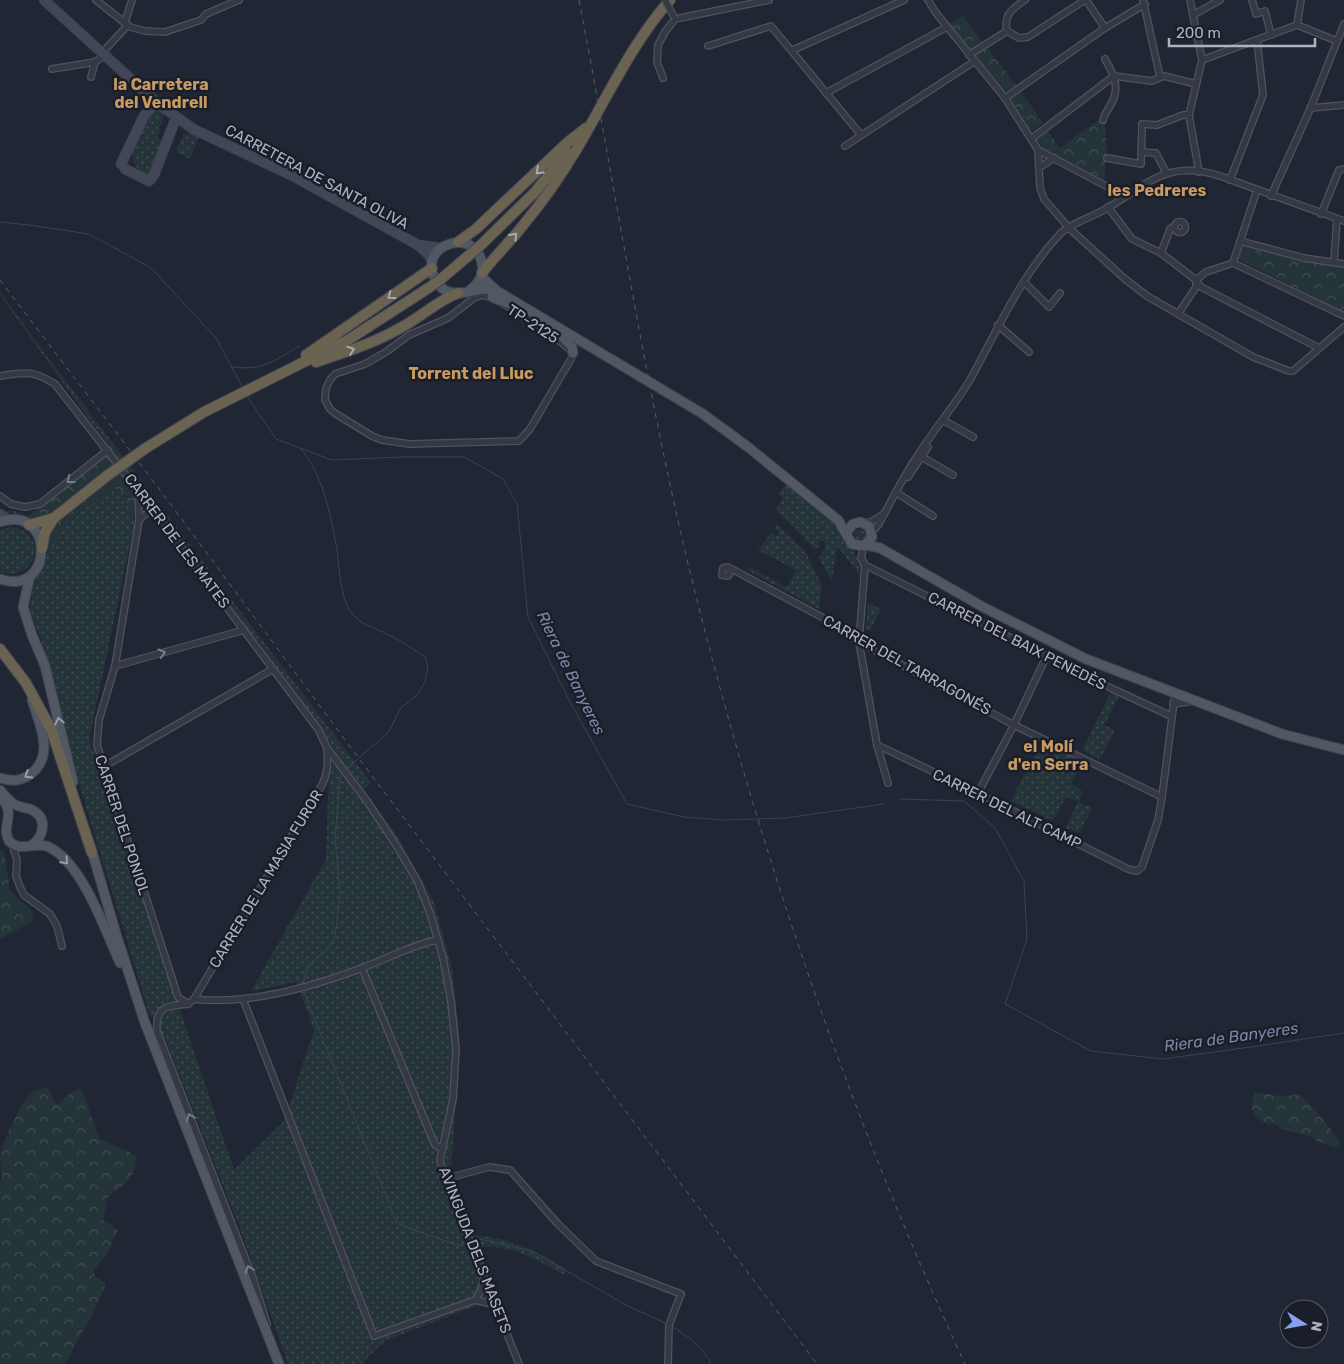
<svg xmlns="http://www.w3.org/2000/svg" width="1344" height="1364" font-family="Rubik,sans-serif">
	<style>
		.grass { fill: url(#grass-dots) }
		.forest { fill: url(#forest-crowns) }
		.pitch { fill: #253438 }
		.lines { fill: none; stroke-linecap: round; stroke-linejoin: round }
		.stream { stroke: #37425c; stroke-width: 1 }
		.street-casing { stroke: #4e535f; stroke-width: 8 }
		.secondary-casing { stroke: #3d424e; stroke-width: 11 }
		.primary-casing { stroke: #3d424e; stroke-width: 11 }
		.highway-casing { stroke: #3e434f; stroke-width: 12 }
		.street { stroke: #343944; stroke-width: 5.5 }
		.secondary { stroke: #424757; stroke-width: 9 }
		.primary { stroke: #525764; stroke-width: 9 }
		.highway { stroke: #6a6351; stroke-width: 10 }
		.rail { stroke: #565c6b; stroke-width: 1; stroke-dasharray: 5 5; stroke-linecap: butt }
		.street-bridge-casing { stroke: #4e535f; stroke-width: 8; stroke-linecap: butt }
		.highway-bridge-casing { stroke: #3e434f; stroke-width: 12; stroke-linecap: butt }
		.street-bridge { stroke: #343944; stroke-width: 5.5 }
		.highway-bridge { stroke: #6a6351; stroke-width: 10 }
		.oneway { stroke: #a7abb6 }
		.oneway2 { stroke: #777c89 }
		.oneway3 { stroke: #979caa }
		.labels { text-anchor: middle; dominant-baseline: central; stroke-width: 5; stroke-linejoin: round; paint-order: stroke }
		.street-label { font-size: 15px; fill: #aeb3c1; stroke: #191e29 }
		.neighbourhood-label { font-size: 16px; font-weight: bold; fill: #c99a61; stroke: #191e29 }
		.water-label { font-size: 16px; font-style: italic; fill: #7887a8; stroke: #191e29 }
	</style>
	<defs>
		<pattern id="grass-dots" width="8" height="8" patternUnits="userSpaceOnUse" patternTransform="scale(1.25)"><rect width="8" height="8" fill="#253438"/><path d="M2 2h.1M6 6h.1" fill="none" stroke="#424f53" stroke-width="1.8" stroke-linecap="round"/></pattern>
		<pattern id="forest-crowns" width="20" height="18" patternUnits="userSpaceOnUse" patternTransform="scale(1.25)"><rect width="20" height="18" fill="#253438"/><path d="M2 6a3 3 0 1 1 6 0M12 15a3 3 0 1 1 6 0" fill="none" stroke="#424f53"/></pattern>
	</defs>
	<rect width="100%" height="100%" fill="#212634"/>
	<!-- grass -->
	<g class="grass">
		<path d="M156,108L165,115L159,128L160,129L157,138L164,141L150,174C145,174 143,173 139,170C121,155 143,120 156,108Z"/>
		<polygon points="190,130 199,136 190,159 176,152 184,133 189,135"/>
		<path d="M0,292L55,367L371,783L363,790L393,829L434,902L452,967L460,1044L451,1169L476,1236C510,1237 538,1252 567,1269L564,1275C540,1261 507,1243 479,1247L497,1298L385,1341L361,1364H288L244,1239L165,1038L149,1013L71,757L53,677L38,631L29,611L34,584L47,557L51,555C60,527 68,521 91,504C100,497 107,491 118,488L124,493L134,525L89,739L234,1170L284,1121L314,1030L296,982L251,991L326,859L328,796L331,765L340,760L319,725L148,495L134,507V492L105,457L112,451L0,295Z"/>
		<polygon points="786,484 828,516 854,552 861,565 860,575 837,546 832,582 818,556 824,554 822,552 826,548 824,540 819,542 820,547 815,549 776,510 783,498 778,494"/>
		<polygon points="777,524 805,551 822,585 819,609 747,570 750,567 787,588 796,570 758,550 771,533 777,536 779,532 774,529"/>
		<path d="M11,527C50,532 37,584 0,572V530Z"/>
		<circle cx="860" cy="535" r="6"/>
		<polygon points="868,602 881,609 870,631 866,629"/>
		<polygon points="1111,692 1119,696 1104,725 1115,730 1100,759 1082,750"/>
		<polygon points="1041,742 1082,762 1071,784 1082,791 1079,802 1092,808 1080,833 1066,828 1078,801 1066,797 1053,821 1011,801"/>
	</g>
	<!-- forest -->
	<g class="forest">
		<polygon points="963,16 982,42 970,50 949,24"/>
		<polygon points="987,47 1016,85 1007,91 1003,91 976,56 977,54"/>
		<polygon points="1020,90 1043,123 1033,130 1030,130 1011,99 1011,96"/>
		<polygon points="1097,121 1105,121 1107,154 1104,180 1043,148 1036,139 1046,129 1060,148"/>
		<polygon points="1244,245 1344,265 1344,312 1238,259"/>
		<path d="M105,457L134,492V525L124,493L118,488C107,491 100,497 91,504C68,521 60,527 51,555L47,557V546L42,527L18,514L3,512L12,510L28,516Z"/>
		<polygon points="0,849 4,852 10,891 32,911 33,921 0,939"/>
		<path d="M47,1087L57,1105L71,1093L81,1088L100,1139L128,1151L137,1157C134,1179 125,1185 108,1197L103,1220L118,1230L108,1253L94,1270L95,1277L106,1283C96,1312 79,1337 65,1364H0V1185C3,1174 0,1165 0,1154C1,1146 23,1100 29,1095C34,1090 41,1089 47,1087Z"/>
		<path d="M1255,1092L1278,1096L1300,1095C1316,1109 1328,1124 1340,1143L1335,1148L1319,1142L1312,1137L1285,1130L1273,1124H1266C1250,1113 1249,1110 1255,1092Z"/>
	</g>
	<!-- pitch -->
	<polygon class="pitch" points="1244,245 1257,248 1250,265 1238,259 1237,257 1241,246"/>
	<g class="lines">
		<!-- stream -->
		<g class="stream">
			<polyline points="0,222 29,225 89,234 151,268 216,338 243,388"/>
			<path d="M233,367C264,371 273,361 299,346"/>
			<polyline points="247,396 276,439 332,460 401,457 464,457 503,479 517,504 528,617 571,704 627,804 684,817 724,820 785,818 884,804"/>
			<path d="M300,448C322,472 330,512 336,544C340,565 339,603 355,617C364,626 378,629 389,635C402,641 414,650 425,657L428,667L425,682L418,694L400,709L389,732L353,763L347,770"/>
			<polyline points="900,799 964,801 995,828 1024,881 1027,939 1005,1004 1091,1051 1163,1059 1251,1047 1344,1033"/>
			<polyline points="304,983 304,978 308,968 314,960 326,951 335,937 340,894 335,838 340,778 344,773"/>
			<polyline points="305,990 305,995 397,1223 411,1229 460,1246 468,1243"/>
			<polyline points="471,1242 480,1239 532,1251 626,1305 667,1324"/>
			<path d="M671,1326C687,1335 702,1346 711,1364"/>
		</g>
		<defs>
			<g id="street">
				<polyline points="96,0 130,27 145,31 165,32 201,20 206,14 239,0"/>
				<polyline points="928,0 936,13 1005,98 1038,150 1040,188 1044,199 1069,228 1125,279 1147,296 1253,357 1289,371 1293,371 1344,327"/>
				<polyline points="1086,0 1105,28"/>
				<polyline points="1143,0 1160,77"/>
				<polyline points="1190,0 1202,60 1189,115 1199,172"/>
				<polyline points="1252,0 1256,14 1265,11 1271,35"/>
				<polyline points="1193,15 1220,0"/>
				<polyline points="125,22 132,0"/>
				<polyline points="1297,25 1301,0"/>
				<polyline points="1007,31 1019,38 1028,37 1085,0"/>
				<path d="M1007,31C1003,15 1013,8 1025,0"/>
				<polyline points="708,46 771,26 861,135"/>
				<polyline points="793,50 904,0"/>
				<polyline points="102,53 128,25"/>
				<polyline points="969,55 1007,31"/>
				<polyline points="1202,60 1297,25 1337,41"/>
				<polyline points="52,69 95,62"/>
				<polyline points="1114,76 1152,81 1164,76 1196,84"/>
				<polyline points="91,77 95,62 105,55"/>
				<polyline points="663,78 657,62 658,45 665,32 675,19 769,0"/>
				<polyline points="826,93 947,27"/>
				<polyline points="1005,98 1105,28 1145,4"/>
				<polyline points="1310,108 1344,105"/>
				<path d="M1103,120C1105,112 1111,106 1114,98C1119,83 1112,72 1105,59"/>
				<polyline points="1031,139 1114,76"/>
				<polyline points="845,146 975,61"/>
				<polyline points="1038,150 1125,196"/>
				<polyline points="1141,152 1156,153 1167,174"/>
				<polyline points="1107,158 1141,164 1142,124 1157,125 1183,115 1189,115"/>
				<polyline points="1039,168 1054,158"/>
				<polyline points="1230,180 1263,95 1257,40"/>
				<polyline points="1271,196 1311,107 1344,24"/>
				<polyline points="1108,207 1132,239 1161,253 1196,280 1201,287 1319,348"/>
				<polyline points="1321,214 1339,170 1344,169"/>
				<circle cx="1180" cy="227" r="5.5"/>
				<polyline points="1240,241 1304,258 1344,264"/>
				<polyline points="1161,253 1170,229 1175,226"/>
				<polyline points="1334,262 1337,219"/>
				<polyline points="1233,263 1344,316"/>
				<polyline points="1024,282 1049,307 1060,293"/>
				<path d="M483,295C504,301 558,337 573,353L571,359L530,429L519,441L409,444L382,440L372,436L336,414L330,409L325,400L326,388L330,380L335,374L365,364L386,352L409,335L448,318L474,298Z"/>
				<polyline points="1178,314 1196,287 1196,280 1206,272 1233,263 1257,190"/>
				<polyline points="998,325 1029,352"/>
				<path d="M0,376C25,372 33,370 55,384L161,520L318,729L327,748L367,801L398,848L418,882L431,916L443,958L451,1001L456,1050L453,1099L440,1160L445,1179L519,1364"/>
				<polyline points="943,420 973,437"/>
				<polyline points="922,457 953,475"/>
				<polyline points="908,477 928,447"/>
				<polyline points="138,491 139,520 115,666 99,720 97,745 178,997 188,1004"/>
				<polyline points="897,493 933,516"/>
				<polyline points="0,496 11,504 25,507 40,504 108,450"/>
				<path d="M139,520C144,514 149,511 156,515"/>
				<polyline points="863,523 871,522 882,515"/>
				<path d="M872,532L879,524C890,503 901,481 914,461C931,433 953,408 970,380C997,331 1020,277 1059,235C1066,226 1091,217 1102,211C1145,188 1163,158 1220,176L1344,221"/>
				<polyline points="864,546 861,558 865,565 859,642 877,745 888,783"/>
				<polyline points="865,565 1115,690 1171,716"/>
				<polyline points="730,568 730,573 728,576 722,575 723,568 728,567 831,622 859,642 1014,725 1162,797"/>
				<polyline points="115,666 244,630"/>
				<polyline points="1173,704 1193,701"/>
				<polyline points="877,745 978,793 1128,869 1137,871 1142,867 1158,820 1162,797 1175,694"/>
				<polyline points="103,767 273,669"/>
				<polyline points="978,793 1014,725 1047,655"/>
				<polyline points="12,844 17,860 16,876 20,887 24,895 50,914 57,926 62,946"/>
				<polyline points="362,968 435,1145 442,1149"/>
				<path d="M194,999C248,1005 312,987 362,968C384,960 416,943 438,940"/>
				<polyline points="243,999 374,1336 475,1300 496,1305"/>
				<path d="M188,1004C167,1006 155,1006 157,1031L253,1278L267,1324"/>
				<path d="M188,1004L194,999L322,785C328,773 328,762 327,748"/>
				<polyline points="445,1179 489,1167 510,1170 558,1224 596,1261 681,1294 669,1325 668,1364"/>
				<polyline points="475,1300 481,1290 484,1276"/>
			</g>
			<g id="secondary">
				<polyline points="44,0 156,102 193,129 291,175 418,245 429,255 432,261"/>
				<polyline points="121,164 144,116 156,102"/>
				<polyline points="125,169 149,181 154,175 174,123"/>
				<polyline points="418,245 441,248"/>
				<polyline points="0,514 9,520"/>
			</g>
			<g id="primary">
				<polyline points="482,274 484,279 497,291 703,414 748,447 838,520 852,544 864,546 872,537 869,526 860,522 853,524 846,533"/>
				<path d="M470,290C478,284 484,275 482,264C476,225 416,245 435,279C438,285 442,290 449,292C463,297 477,286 494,290"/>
				<polyline points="492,297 510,304"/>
				<polyline points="556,330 572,347 573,353"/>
				<path d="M0,522C55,503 55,598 0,579"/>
				<polyline points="866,545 880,548 983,607 1086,659 1282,734 1344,750"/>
				<polyline points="30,576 23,607 32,635 45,666 73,782"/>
				<path d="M0,778C13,782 22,781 32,773C55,754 39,723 32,700"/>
				<path d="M0,790C4,795 8,800 14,804C20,808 26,807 32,810C48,818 44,836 32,845"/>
				<path d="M0,797C18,814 0,824 9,841C20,853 36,841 49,847C83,864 105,930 120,963"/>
				<polyline points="91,848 117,937 145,1023 279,1364"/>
			</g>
			<g id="highway">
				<polyline points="458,242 476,229 568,142 586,128"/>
				<polyline points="482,244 535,192 567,152"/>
				<path d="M482,273C495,256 511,241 524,224C543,201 560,177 575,152C605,102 631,44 670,0"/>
				<polyline points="441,279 467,257"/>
				<polyline points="306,355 432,268"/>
				<path d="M316,362C345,352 375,343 402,327C421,317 437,301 458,293"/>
				<polyline points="146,448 204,412 348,340 430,287"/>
				<polyline points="29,525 54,518 108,475"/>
				<polyline points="42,548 45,532 54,518"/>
				<polyline points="0,649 26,683 51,729 92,853"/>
			</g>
		</defs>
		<!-- street casing -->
		<use href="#street" class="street-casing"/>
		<!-- secondary casing -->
		<use href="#secondary" class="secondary-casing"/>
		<!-- primary casing -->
		<use href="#primary" class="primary-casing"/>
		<!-- highway casing -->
		<use href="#highway" class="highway-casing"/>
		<!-- street -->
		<use href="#street" class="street"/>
		<!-- secondary -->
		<use href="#secondary" class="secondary"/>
		<!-- primary -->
		<use href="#primary" class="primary"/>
		<!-- highway -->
		<use href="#highway" class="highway"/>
		<!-- rail -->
		<g class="rail">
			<path d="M579,0C614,182 642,366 684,547C751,827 844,1103 965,1364"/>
			<polyline points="0,280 166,498 357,756 817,1364"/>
		</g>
		<defs>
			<polyline id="street-bridge" points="665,0 675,19"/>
			<g id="highway-bridge">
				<polyline points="467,257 482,244"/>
				<polyline points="430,287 441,279"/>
				<polyline points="108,475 146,448"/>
			</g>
		</defs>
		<!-- street-bridge casing -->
		<use href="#street-bridge" class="street-bridge-casing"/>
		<!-- highway-bridge casing -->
		<use href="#highway-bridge" class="highway-bridge-casing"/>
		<!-- street-bridge -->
		<use href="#street-bridge" class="street-bridge"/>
		<!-- highway-bridge -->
		<use href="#highway-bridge" class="highway-bridge"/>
	</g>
	<!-- one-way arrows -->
	<defs><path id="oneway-chevron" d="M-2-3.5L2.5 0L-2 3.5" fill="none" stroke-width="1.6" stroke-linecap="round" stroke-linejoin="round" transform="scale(1.25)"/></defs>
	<g class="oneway">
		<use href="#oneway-chevron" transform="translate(539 171) rotate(137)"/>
		<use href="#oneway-chevron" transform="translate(514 236) rotate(-48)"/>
		<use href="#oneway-chevron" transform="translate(391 296) rotate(144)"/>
		<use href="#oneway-chevron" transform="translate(351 350) rotate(-19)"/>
	</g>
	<g class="oneway2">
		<use href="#oneway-chevron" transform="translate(70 480) rotate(142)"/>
		<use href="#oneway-chevron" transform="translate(162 653) rotate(-16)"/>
		<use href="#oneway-chevron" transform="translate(190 1117) rotate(-111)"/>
		<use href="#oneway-chevron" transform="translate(249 1269) rotate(-111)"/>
	</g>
	<g class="oneway3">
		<use href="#oneway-chevron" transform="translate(59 721) rotate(-103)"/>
		<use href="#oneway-chevron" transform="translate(28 775) rotate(148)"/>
		<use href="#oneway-chevron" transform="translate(65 861) rotate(47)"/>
	</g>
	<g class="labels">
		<!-- street labels -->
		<g class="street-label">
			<text transform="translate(317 177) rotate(28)">CARRETERA DE SANTA OLIVA</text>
			<text transform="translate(533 324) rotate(33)">TP-2125</text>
			<text transform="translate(177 541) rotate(53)">CARRER DE LES MATES</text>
			<text transform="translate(1017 641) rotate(27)">CARRER DEL BAIX PENEDÈS</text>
			<text transform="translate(907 665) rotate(29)">CARRER DEL TARRAGONÉS</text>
			<text transform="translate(1007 809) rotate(26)">CARRER DEL ALT CAMP</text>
			<text transform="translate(122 825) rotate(72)">CARRER DEL PONIOL</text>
			<text transform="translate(266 879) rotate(-59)">CARRER DE LA MASIA FUROR</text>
			<text transform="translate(475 1250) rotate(69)">AVINGUDA DELS MASETS</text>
		</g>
		<!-- neighbourhood labels -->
		<g class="neighbourhood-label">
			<text x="161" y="84">la Carretera<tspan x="161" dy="18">del Vendrell</tspan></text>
			<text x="1157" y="190">les Pedreres</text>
			<text x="471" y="373">Torrent del Lluc</text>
			<text x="1048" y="746">el Molí<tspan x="1048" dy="18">d'en Serra</tspan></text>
		</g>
		<!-- water labels -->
		<g class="water-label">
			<text transform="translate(571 673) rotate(64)">Riera de Banyeres</text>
			<text transform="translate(1231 1037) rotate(-8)">Riera de Banyeres</text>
		</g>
	</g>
	<!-- north arrow -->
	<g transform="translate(1304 1324) rotate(101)"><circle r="24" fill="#191e29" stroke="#555a66"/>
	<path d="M0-4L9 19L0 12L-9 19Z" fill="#86a2ee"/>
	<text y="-8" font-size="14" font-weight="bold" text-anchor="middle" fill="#aeb3c1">N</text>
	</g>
	<!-- scale -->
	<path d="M1169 38v8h146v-8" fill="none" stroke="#aeb3c1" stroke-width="2.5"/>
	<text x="1176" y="38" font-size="15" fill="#aeb3c1" stroke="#191e29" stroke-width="4" paint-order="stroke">200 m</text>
</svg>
